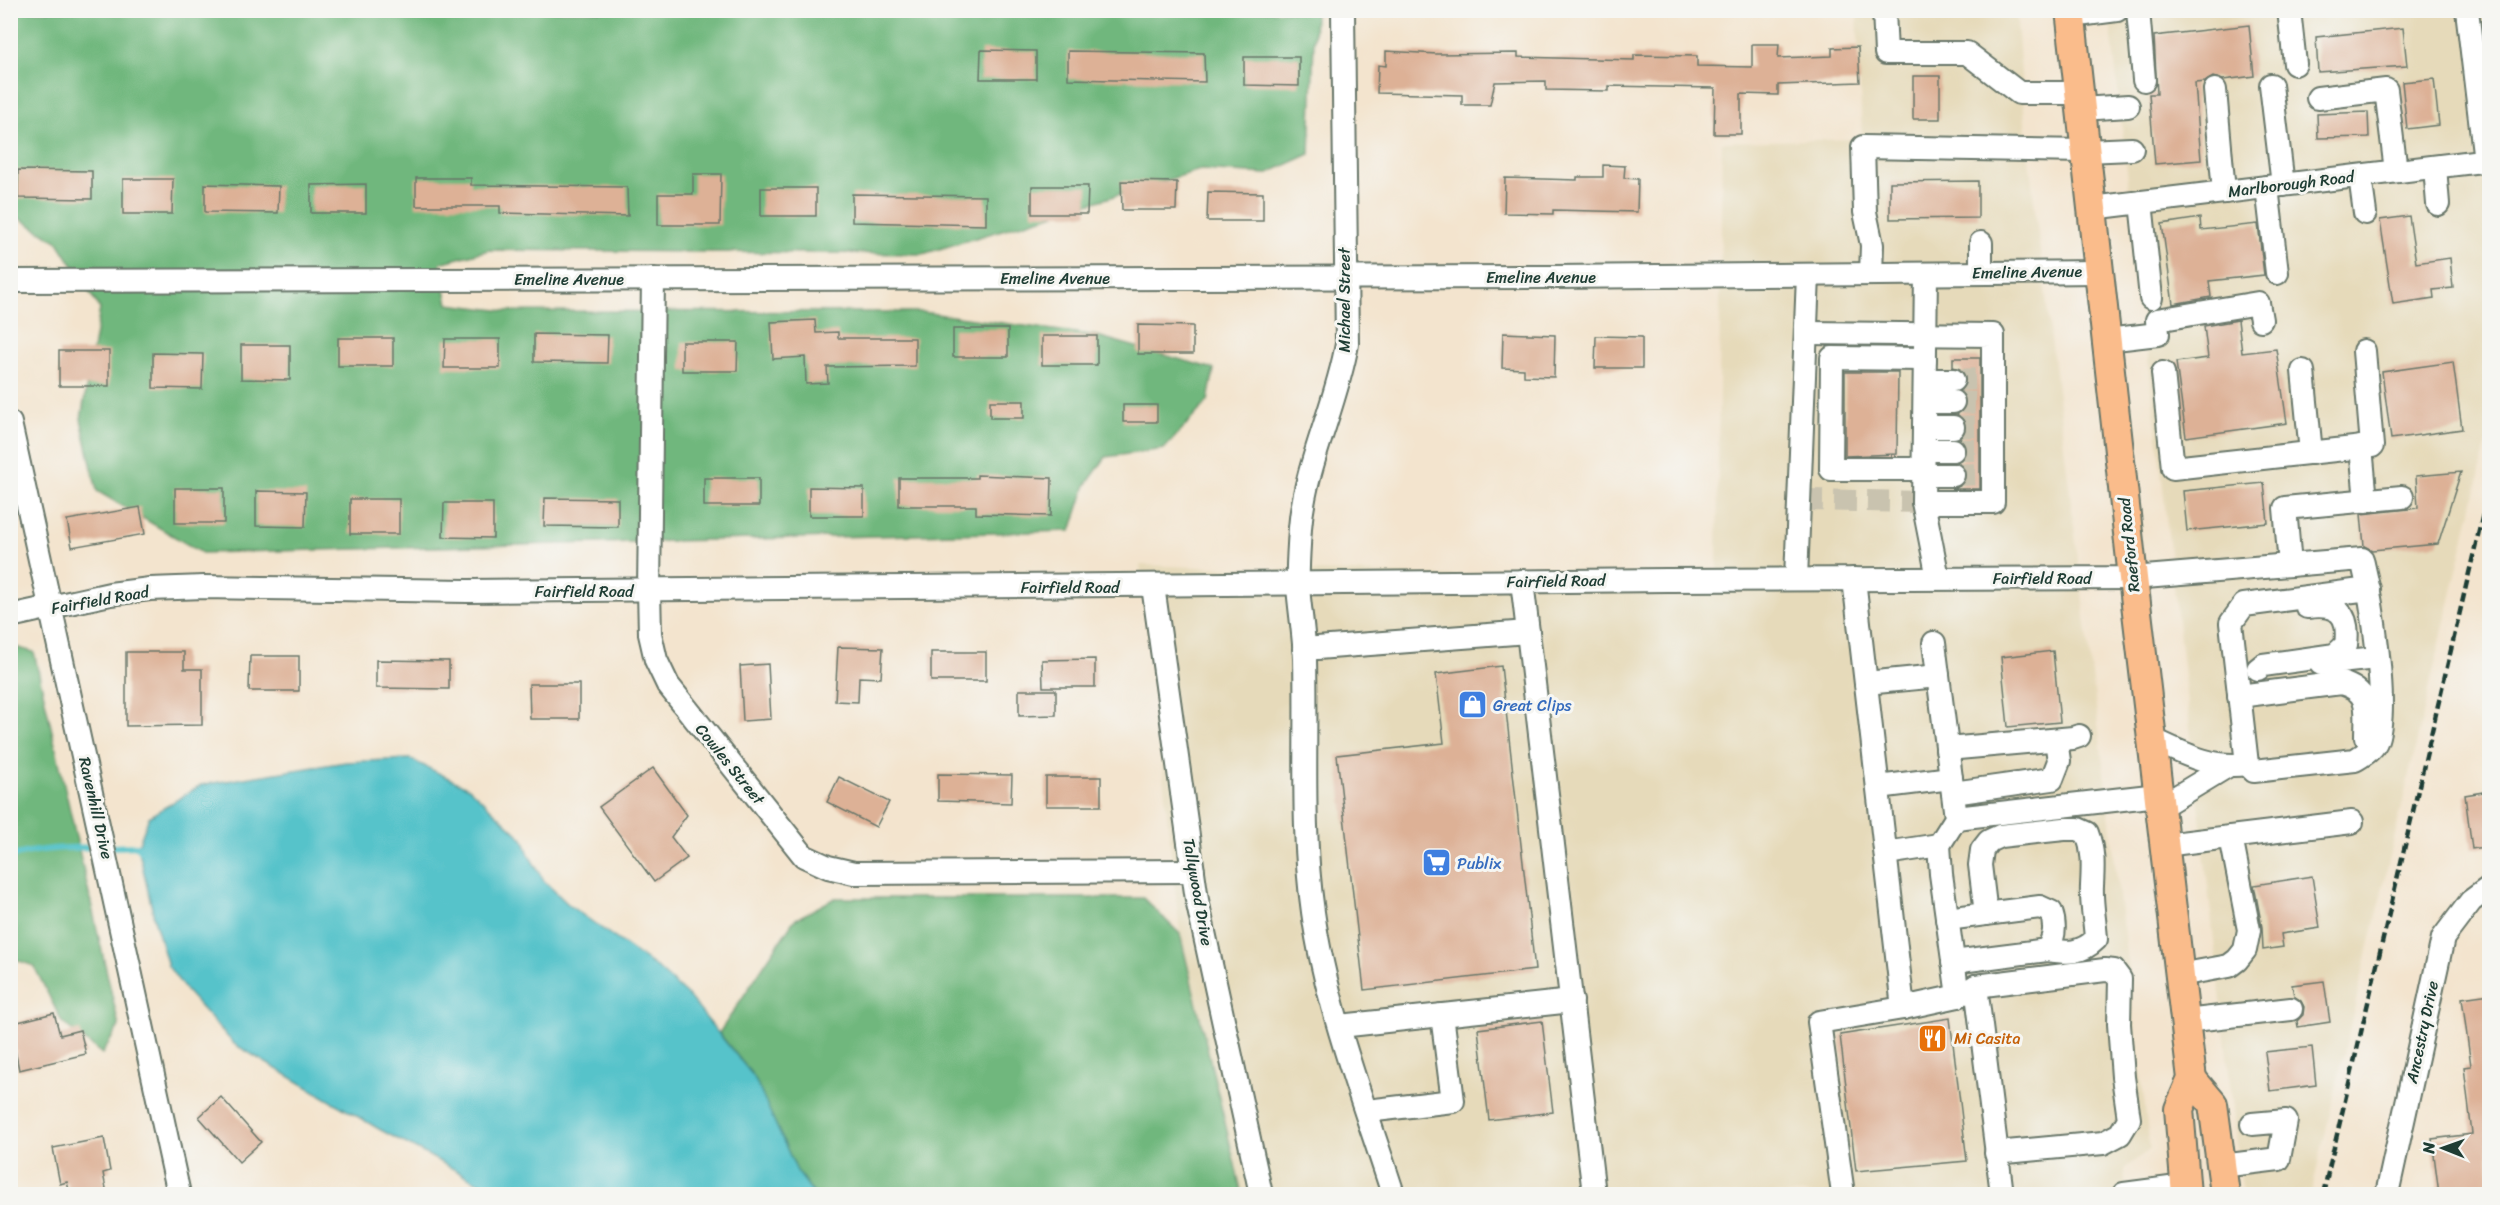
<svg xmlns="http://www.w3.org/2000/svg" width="2500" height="1205" font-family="Sriracha,sans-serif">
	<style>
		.built { fill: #e6daba }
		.forest { fill: #70b77d; stroke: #487a58; stroke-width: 1.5 }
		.water { fill: #56c3ca; stroke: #3a807f; stroke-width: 1.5 }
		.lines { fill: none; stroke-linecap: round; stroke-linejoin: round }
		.stream { stroke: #56c3ca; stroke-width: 6 }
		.building { fill: #ddb196 }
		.minor-tunnel { stroke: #c9c3af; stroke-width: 22; stroke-dasharray: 22 11; stroke-linecap: butt }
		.minor-casing { stroke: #69776a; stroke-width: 26 }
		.major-casing { stroke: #69776a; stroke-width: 32 }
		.minor { stroke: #fff; stroke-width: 22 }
		.major { stroke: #fabc8b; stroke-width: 28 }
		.rail { stroke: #1f3d34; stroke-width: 4.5; stroke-dasharray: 9 4.5; stroke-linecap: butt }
		.labels { text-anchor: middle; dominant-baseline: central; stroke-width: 6; stroke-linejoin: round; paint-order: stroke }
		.street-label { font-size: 16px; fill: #1f3d34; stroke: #f6f6f2 }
		.shop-label { font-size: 16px; fill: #366cbe; stroke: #f6f6f2; text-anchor: start }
		.food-label { font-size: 16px; fill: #c56008; stroke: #f6f6f2; text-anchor: start }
	</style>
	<rect width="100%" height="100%" fill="#f6f6f2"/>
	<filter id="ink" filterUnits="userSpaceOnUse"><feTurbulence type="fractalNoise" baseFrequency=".0167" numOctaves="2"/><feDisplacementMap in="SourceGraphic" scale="12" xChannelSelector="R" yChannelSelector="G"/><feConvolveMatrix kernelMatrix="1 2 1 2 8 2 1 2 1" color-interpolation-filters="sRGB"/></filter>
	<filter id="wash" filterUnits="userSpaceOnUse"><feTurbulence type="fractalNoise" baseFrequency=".008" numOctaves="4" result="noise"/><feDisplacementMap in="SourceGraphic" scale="24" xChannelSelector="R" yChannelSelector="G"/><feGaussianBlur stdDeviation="1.35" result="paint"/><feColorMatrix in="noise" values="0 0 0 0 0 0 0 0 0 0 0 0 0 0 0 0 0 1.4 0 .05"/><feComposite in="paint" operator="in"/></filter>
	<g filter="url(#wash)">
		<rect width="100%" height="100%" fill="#f3e4ce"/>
		<!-- built -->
		<g class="built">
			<polygon points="1857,11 2016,11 2026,135 2150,1149 2124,1169 2126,1194 1242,1194 1180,934 1140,565 1721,585 1717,560 1722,142 1862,139"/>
			<polygon points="2109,11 2489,11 2489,433 2311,1194 2246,1194 2242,1188"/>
		</g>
		<!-- forest -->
		<g class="forest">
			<polygon points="10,11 1315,11 1310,154 1266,174 1200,170 923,254 489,250 440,263 448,304 506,311 922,312 1097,336 1214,369 1208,401 1164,449 1106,457 1086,485 1071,531 202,553 97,491 81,419 100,309 58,242 11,213"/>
			<polygon points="11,646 34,652 119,1026 102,1054 62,1022 34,966 11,958"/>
			<polygon points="835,898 1143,898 1180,934 1242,1194 814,1194 797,1171 754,1077 719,1033 794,920"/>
		</g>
		<!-- water -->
		<polygon class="water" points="410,759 469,788 523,839 530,857 544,881 570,906 656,967 689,997 754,1077 797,1171 814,1194 500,1194 379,1129 234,1044 187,992 168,966 155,922 138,846 149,817 201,785 346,762"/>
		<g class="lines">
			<!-- stream -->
			<path class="stream" d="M10,857C45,845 101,848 138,846L142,852"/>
		</g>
		<g id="blocks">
			<!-- building -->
			<g class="building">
				<polygon points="2249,25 2254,76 2223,80 2213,77 2205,82 2195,83 2201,160 2155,164 2149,94 2157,94 2154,36"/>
				<polygon points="2403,28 2407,66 2318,72 2316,37"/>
				<polygon points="1752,44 1779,44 1778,58 1832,56 1832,48 1858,47 1860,82 1778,85 1778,95 1741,94 1741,134 1714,134 1715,88 1609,86 1609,91 1546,90 1546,81 1495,82 1490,105 1462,105 1462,95 1377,93 1378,65 1386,66 1386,51 1437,54 1518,53 1518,57 1634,60 1634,55 1697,56 1697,66 1752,67"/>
				<polygon points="981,50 1036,51 1036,79 980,79"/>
				<polygon points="1068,51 1204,53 1205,82 1068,79"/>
				<polygon points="1244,57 1299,57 1299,86 1244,85"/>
				<rect x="1913" y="76" width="27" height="43"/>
				<polygon points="2434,79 2439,125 2407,129 2402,82"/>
				<polygon points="2368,112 2369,137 2318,138 2317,114"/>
				<polygon points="1603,165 1625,166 1624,178 1638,179 1637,212 1553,210 1553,214 1504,213 1505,178 1577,180 1577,177 1603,177"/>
				<polygon points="18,170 92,171 92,199 18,198"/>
				<polygon points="693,174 721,174 720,225 658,225 658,194 693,194"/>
				<polygon points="416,178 471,178 471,185 627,187 628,216 500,213 500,206 416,206"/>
				<polygon points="123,179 173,179 172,214 123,214"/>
				<polygon points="1121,181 1177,182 1176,210 1122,210"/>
				<polygon points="1978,181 1978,218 1890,219 1890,182"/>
				<polygon points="205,184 279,186 278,213 205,212"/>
				<polygon points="366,184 366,213 311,213 311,185"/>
				<polygon points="1032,186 1088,186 1087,214 1032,214"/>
				<rect x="761" y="188" width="55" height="28"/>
				<polygon points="1208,192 1263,193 1263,221 1207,221"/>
				<polygon points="852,194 986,196 986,225 852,222"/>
				<polygon points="2409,216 2416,263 2450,258 2453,288 2433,290 2434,298 2393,304 2380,220"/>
				<polygon points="2200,218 2201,230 2258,224 2264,275 2209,281 2211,297 2173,304 2162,224"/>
				<polygon points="815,320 816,333 838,332 838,338 915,338 915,366 827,367 828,383 806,384 805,357 773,359 771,322"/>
				<polygon points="2238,320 2242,353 2276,349 2287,423 2186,437 2176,362 2208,358 2204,326"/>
				<polygon points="1138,325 1193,326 1193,354 1138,354"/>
				<rect x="953" y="329" width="55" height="28"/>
				<polygon points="1503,333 1555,335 1554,377 1524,376 1524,369 1502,368"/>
				<polygon points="534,334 608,335 607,363 534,362"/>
				<rect x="1042" y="336" width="55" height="29"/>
				<polygon points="1596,336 1642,337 1642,368 1595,368"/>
				<rect x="338" y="338" width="55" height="28"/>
				<polygon points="445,339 500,339 500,368 444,368"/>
				<polygon points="682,342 738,342 737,371 682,371"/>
				<polygon points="241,345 290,345 290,380 241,379"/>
				<rect x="59" y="351" width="50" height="35"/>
				<polygon points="153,353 203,354 202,389 153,388"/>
				<polygon points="1953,358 1980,358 1980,489 1953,489 1960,486 1966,476 1964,468 1957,462 1964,457 1966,451 1965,444 1960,438 1965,433 1966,426 1964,420 1957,414 1964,409 1966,403 1961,391 1966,379 1960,369 1953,367"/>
				<polygon points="2453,362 2462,429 2391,439 2382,372"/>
				<polygon points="1845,372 1898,372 1897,454 1845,456"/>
				<rect x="990" y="401" width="34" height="17"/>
				<rect x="1123" y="405" width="34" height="17"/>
				<polygon points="2461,472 2438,544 2372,550 2364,546 2361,514 2418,508 2416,476"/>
				<polygon points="977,475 1052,478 1051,516 976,514 976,506 899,506 899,478 977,478"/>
				<rect x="704" y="478" width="55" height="28"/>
				<polygon points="2264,483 2268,523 2187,531 2183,491"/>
				<polygon points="809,487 864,488 864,516 809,516"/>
				<rect x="175" y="488" width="49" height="35"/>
				<polygon points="256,491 306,492 305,527 256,526"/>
				<polygon points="545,498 618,499 618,527 544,526"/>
				<rect x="350" y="499" width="49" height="35"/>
				<polygon points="444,503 493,503 493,538 443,537"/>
				<polygon points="140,507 145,534 72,547 67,520"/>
				<polygon points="838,647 883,648 881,678 859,677 858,702 835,701"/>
				<polygon points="2053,651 2060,722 2008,727 2001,657"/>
				<polygon points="126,652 184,652 184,669 202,669 202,725 126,726"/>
				<rect x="931" y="652" width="55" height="29"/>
				<polygon points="250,656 299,656 299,691 249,691"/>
				<polygon points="1095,659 1095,687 1043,687 1042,660"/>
				<polygon points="376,660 449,661 449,689 376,688"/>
				<polygon points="768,664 771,719 743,721 740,666"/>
				<polygon points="1501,666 1535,970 1364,990 1337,755 1444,743 1436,674"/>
				<polygon points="529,684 579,684 579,719 530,719"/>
				<polygon points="1019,690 1056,690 1056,715 1019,716"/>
				<polygon points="653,768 687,815 671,837 687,858 654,882 599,807"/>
				<polygon points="938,774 1012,775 1011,803 938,801"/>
				<polygon points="839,777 889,802 876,827 827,802"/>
				<rect x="1046" y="777" width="55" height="29"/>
				<polygon points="2490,791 2490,846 2472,849 2465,795"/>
				<polygon points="2312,876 2320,928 2281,934 2283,947 2263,950 2262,927 2254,885"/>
				<polygon points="2324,981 2330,1022 2298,1027 2297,1021 2303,1015 2304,1007 2301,1001 2294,996 2292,985"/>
				<polygon points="2490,994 2490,1119 2487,1119 2490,1187 2439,1194 2432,1139 2472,1134 2464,1067 2471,1066 2462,998"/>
				<polygon points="54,1013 60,1035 80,1030 86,1054 19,1070 10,1024"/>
				<polygon points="1950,1018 1967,1161 1856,1171 1840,1035"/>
				<polygon points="1542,1021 1553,1112 1489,1120 1478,1029"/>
				<polygon points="2312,1047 2316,1085 2270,1091 2265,1052"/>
				<polygon points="221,1097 261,1142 239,1162 199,1117"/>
				<polygon points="104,1138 110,1171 103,1173 107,1194 70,1194 67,1182 60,1184 53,1148"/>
			</g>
		</g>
	</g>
	<g filter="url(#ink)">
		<use href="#blocks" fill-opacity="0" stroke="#69776a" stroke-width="1.5"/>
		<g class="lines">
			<!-- minor-tunnel -->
			<g class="minor-tunnel">
				<polyline points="1953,380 1981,379"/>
				<polyline points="1953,402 1981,403"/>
				<polyline points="1953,427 1981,426"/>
				<polyline points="1953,450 1980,450"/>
				<polyline points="1953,475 1980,474"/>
				<polyline points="1801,500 1923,502"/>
			</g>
			<defs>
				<g id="minor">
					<path d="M1343,10L1347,344C1336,407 1305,464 1300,528C1299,547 1297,568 1298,587C1300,611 1304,635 1305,659C1307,743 1301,828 1313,912C1326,1007 1364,1103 1393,1194"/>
					<polyline points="1884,10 1886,53 1967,53 2019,93 2079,93"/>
					<polyline points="2138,10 2144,80"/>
					<polyline points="2289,10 2295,64"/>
					<polyline points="2467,10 2485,161"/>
					<polyline points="2071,16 2117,10"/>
					<polyline points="2271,85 2283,185"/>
					<polyline points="2215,90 2224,192"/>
					<polyline points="2318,98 2386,90 2396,171"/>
					<polyline points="2081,109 2128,106"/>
					<polyline points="2435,167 2438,204"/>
					<polyline points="2360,176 2365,213"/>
					<polyline points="2267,187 2277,273"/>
					<polyline points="2141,202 2151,298"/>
					<polyline points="2092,208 2490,160"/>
					<polyline points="1981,273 1981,243"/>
					<polyline points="1871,274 1872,245 1865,212 1863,147 2086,151 2132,149"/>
					<polyline points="1926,274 1923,502 1938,578"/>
					<polyline points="653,279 649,590 650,634 656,660 668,685 804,856 828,867 854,873 1193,871"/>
					<polyline points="10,281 1554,277 2099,272"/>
					<polyline points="1807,333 1993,335 1993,502 1923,502"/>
					<polyline points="2107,340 2158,334 2157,320 2258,303 2261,320"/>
					<polyline points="2303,371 2311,453"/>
					<polyline points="2163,373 2173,468 2372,446 2364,351"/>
					<polyline points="1925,380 1953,380"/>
					<polyline points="1925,402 1953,402"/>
					<polyline points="10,423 179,1194"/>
					<polyline points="1924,427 1953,427"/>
					<polyline points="2361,447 2366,501"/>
					<polyline points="1924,450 1953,450"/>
					<polyline points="1924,469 1831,469 1832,358 1925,359"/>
					<polyline points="1924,475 1953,475"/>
					<polyline points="2290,565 2285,508 2402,497"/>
					<polyline points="1796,579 1808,275"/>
					<polyline points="1854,579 1903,1008 1958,996"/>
					<polyline points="1522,581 1594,1194"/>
					<polyline points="1153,586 1197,900 1261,1194"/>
					<path d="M10,616L110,594L150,589L204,587L468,591L1667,580L2133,578L2362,559C2371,596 2390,709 2376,742C2372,750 2363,755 2355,760L2254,771L2247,764L2231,623L2244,605L2369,589"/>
					<polyline points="1934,643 1956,818 1939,845 1941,874 1958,996 1976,986 2002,1194"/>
					<polyline points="1304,649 1528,632"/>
					<polyline points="2321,664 2376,658"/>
					<path d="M2258,669L2263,665L2335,655L2346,645C2350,613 2338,603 2307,607"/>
					<polyline points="1866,683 1938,676"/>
					<path d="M2239,696L2341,683C2372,692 2366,710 2366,737"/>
					<path d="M2152,739C2185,754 2211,769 2247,764"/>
					<polyline points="1947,749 2073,738 2079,736"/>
					<polyline points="1878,787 1951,778"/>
					<polyline points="1953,793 2052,779 2059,761 2056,740"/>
					<polyline points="2160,807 2226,767"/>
					<polyline points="1956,818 2158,795"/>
					<polyline points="2164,845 2352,822"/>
					<polyline points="1886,853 1939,845"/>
					<path d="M1986,914L1980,865L1982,850L1989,841L2000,836L2064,829H2078L2087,833C2094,852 2093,866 2092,886C2091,903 2095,921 2096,939C2081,954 2068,953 2047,950"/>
					<path d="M1947,919L2040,907L2051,912C2056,926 2055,937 2047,950L1953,962"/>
					<polyline points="2179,975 2229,966 2237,960 2245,950 2249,930 2231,837"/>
					<polyline points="1976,986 2105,970 2114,971 2120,979 2119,1024 2123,1077 2129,1119 2120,1134 2103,1143 1996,1153"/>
					<polyline points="2185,1021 2291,1009"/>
					<polyline points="1340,1026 1572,1001"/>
					<polyline points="1367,1111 1453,1101 1442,1015"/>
					<polyline points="2221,1166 2279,1159 2286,1121 2252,1124"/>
					<polyline points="1843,1194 1819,1022 1903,1008"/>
					<polyline points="2124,1194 2185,1186"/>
					<polyline points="2387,1194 2443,938 2471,901 2490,887"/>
				</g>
				<g id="major">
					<polyline points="2070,10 2133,578 2192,1079 2179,1109 2186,1194"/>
					<polyline points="2192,1079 2213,1104 2225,1194"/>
				</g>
			</defs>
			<!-- minor casing -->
			<use href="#minor" class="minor-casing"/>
			<!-- major casing -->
			<use href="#major" class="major-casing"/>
			<!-- minor -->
			<use href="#minor" class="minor"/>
			<!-- major -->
			<use href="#major" class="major"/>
			<!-- rail -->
			<polyline class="rail" points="2323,1194 2490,484"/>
		</g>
	</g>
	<!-- icons -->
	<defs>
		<symbol id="shop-square" viewBox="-11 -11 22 22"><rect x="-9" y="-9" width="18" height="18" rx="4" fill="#3f7fe0" stroke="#f6f6f2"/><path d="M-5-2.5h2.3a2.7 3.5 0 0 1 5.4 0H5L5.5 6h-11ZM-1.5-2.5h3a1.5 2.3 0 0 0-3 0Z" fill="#fff"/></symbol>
		<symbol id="supermarket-square" viewBox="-11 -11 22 22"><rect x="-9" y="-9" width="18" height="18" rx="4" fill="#3f7fe0" stroke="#f6f6f2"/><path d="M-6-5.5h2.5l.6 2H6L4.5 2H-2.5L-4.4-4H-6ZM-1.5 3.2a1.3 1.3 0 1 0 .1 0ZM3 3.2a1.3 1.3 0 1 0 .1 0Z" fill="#fff"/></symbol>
		<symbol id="restaurant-square" viewBox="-11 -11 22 22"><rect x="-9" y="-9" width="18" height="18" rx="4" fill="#e8710a" stroke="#f6f6f2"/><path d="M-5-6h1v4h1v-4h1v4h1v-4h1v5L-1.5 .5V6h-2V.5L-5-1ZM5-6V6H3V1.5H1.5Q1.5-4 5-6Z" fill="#fff"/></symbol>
	</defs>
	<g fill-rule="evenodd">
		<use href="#shop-square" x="1456" y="688" width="33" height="33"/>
		<use href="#supermarket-square" x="1420" y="846" width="33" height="33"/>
		<use href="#restaurant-square" x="1916" y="1022" width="33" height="33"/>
	</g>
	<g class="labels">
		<!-- street labels -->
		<g class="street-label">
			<text transform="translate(2291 184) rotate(-7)">Marlborough Road</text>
			<text transform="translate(2027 272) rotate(-1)">Emeline Avenue</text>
			<text x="1541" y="277">Emeline Avenue</text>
			<text x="1055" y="278">Emeline Avenue</text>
			<text x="569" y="279">Emeline Avenue</text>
			<text transform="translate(1344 300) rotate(-90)">Michael Street</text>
			<text transform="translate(2129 545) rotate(-96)">Raeford Road</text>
			<text x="2042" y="578">Fairfield Road</text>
			<text transform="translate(1556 581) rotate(-1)">Fairfield Road</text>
			<text x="1070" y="587">Fairfield Road</text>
			<text x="584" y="591">Fairfield Road</text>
			<text transform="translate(100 600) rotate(-10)">Fairfield Road</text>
			<text transform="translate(730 764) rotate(51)">Cowles Street</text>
			<text transform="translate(96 808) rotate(77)">Ravenhill Drive</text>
			<text transform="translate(1198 892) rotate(80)">Tallywood Drive</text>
			<text transform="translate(2422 1032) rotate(-78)">Ancestry Drive</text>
		</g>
		<!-- shop labels -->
		<g class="shop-label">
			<text x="1493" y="705">Great Clips</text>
			<text x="1457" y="863">Publix</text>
		</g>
		<!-- food labels -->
		<g class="food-label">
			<text x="1954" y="1038">Mi Casita</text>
		</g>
	</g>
	<!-- margin -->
	<rect width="2500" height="1205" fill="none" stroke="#f6f6f2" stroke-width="36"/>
	<!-- north arrow -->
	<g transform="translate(2443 1148) rotate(271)" stroke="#f6f6f2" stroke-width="4.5" paint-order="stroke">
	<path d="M0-4.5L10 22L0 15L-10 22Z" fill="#1f3d34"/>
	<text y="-9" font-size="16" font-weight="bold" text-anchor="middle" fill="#1f3d34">N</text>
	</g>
</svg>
